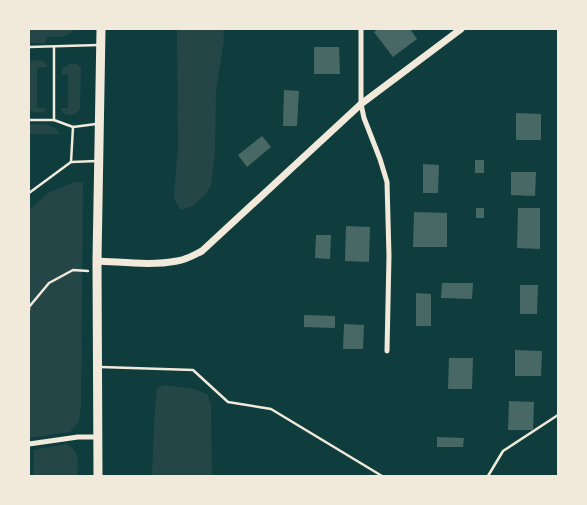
<svg xmlns="http://www.w3.org/2000/svg" width="587" height="505" font-family="'Work Sans',sans-serif">
	<style>
		.green { fill: #244646 }
		.building { fill: #486865 }
		.lines { fill: none; stroke-linecap: round; stroke-linejoin: round }
		.path { stroke: #f1e9da; stroke-width: 2.5 }
		.service { stroke: #f1e9da; stroke-width: 2.5 }
		.minor { stroke: #f1e9da; stroke-width: 5 }
		.tertiary { stroke: #f1e9da; stroke-width: 7 }
		.primary { stroke: #f1e9da; stroke-width: 9 }
	</style>
	<rect width="100%" height="100%" fill="#0f3d3e"/>
	<!-- green -->
	<g class="green">
		<path d="M29,29H75C67,38 59,37 48,37L44,43H29Z"/>
		<polygon points="177,29 223,29 224,40 216,90 215,151 211,185 205,195 193,206 181,210 177,204 174,196 178,147"/>
		<polygon points="38,60 45,62 47,67 37,68 37,108 46,108 44,112 37,113 29,110 29,64 31,61"/>
		<polygon points="70,64 77,64 81,67 80,109 76,114 69,115 63,113 61,108 68,108 68,74 61,75 63,68"/>
		<path d="M29,124C40,124 54,123 60,134H29Z"/>
		<polygon points="74,182 83,182 81,405 79,421 70,432 29,438 29,210 48,193"/>
		<polygon points="164,385 194,389 207,394 211,405 212,476 152,476 155,409 157,388"/>
		<path d="M66,444C81,452 77,462 78,476H33L34,450Z"/>
	</g>
	<!-- building -->
	<g class="building">
		<polygon points="378,29 410,29 417,39 393,57 374,32"/>
		<polygon points="314,47 339,47 340,74 314,74"/>
		<polygon points="284,90 299,91 297,126 283,126"/>
		<polygon points="516,113 541,114 541,140 516,140"/>
		<polygon points="262,136 271,147 247,167 238,155"/>
		<rect x="475" y="160" width="9" height="13"/>
		<polygon points="423,164 439,165 438,193 423,193"/>
		<polygon points="511,172 536,172 535,196 511,195"/>
		<rect x="476" y="208" width="8" height="10"/>
		<polygon points="518,208 540,208 540,249 517,248"/>
		<polygon points="414,212 447,213 447,247 413,247"/>
		<polygon points="346,226 370,227 369,262 345,261"/>
		<polygon points="316,235 331,235 330,259 315,258"/>
		<polygon points="442,283 473,283 472,299 441,298"/>
		<polygon points="520,285 538,285 537,314 520,314"/>
		<polygon points="416,293 431,294 431,326 416,326"/>
		<polygon points="304,315 335,316 335,328 304,327"/>
		<polygon points="344,324 364,325 363,349 343,349"/>
		<polygon points="515,350 542,351 541,376 515,376"/>
		<polygon points="449,358 473,358 472,389 448,389"/>
		<polygon points="509,401 534,402 533,430 508,430"/>
		<polygon points="437,437 464,438 463,447 437,447"/>
	</g>
	<g class="lines">
		<!-- path -->
		<polyline class="path" points="29,310 29,307 49,283 73,270 88,271"/>
		<!-- service -->
		<g class="service">
			<polyline points="29,47 99,45"/>
			<polyline points="54,47 54,120"/>
			<polyline points="29,120 54,120 73,127 96,124"/>
			<polyline points="71,162 97,161"/>
			<polyline points="29,193 71,162 73,127"/>
			<polyline points="101,367 193,370 228,402 271,409 382,476"/>
			<polyline points="488,476 503,451 558,415"/>
		</g>
		<!-- minor -->
		<g class="minor">
			<polyline points="361,29 361,104 364,118 380,159 387,182 389,256 387,351"/>
			<polyline points="29,444 78,437 98,437"/>
		</g>
		<!-- tertiary -->
		<path class="tertiary" d="M97,261C123,262 151,266 177,261C186,260 194,255 202,251L361,104L461,29"/>
		<!-- primary -->
		<polyline class="primary" points="98,476 97,261 101,29"/>
	</g>
	<!-- border -->
	<rect width="587" height="505" fill="none" stroke="#f1e9da" stroke-width="60"/>
</svg>
